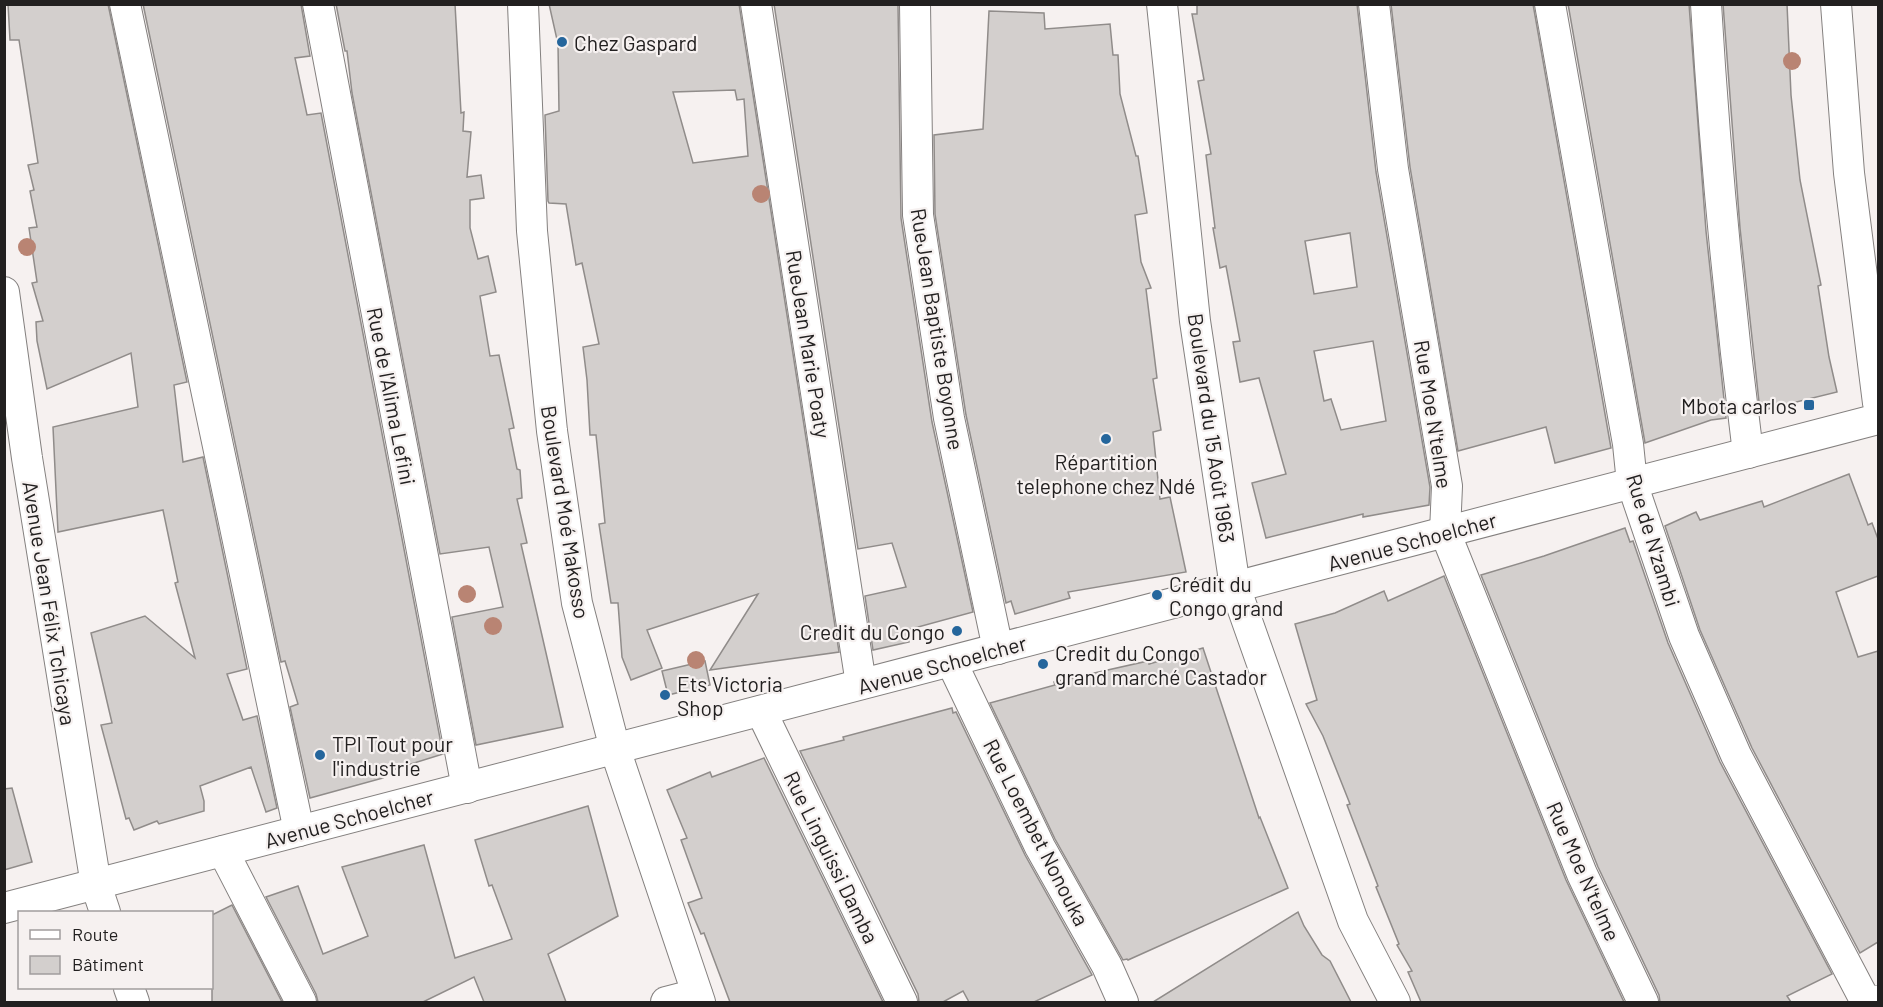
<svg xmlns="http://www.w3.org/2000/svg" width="1883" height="1007" font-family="Barlow,sans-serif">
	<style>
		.building { fill: #d3cfcd; stroke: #908c8a; stroke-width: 1.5; fill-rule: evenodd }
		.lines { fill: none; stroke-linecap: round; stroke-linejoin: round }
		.minor-casing { stroke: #84807f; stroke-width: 32 }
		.major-casing { stroke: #84807f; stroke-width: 34 }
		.minor { stroke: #fff; stroke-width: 30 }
		.major { stroke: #fff; stroke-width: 33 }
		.tree { fill: #b98473 }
		.poi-dot { fill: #25669c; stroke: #f6f1f0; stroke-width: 2 }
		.labels { text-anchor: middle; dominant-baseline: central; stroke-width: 4.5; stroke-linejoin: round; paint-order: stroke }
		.poi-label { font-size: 21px; fill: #222020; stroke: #f6f1f0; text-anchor: start }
		.street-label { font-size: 21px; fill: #222020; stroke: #f6f1f0 }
	</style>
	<rect width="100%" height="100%" fill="#f6f1f0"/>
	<!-- building -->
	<g class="building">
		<polygon points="8,4 108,4 187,382 174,385 183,462 203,457 247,669 227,674 243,720 257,716 277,808 266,812 251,767 200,786 204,801 204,811 159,824 157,821 134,830 129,818 126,819 101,725 112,723 91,633 145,616 195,658 175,583 178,582 163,510 58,532 53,427 138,407 131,353 47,389 37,341 36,322 43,321 32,283 37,282 29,228 37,227 30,191 34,190 28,165 38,163 19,40 10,40"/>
		<polygon points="143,4 301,4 310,56 295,58 307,115 321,113 443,754 382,773 383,778 310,798 290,707 298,704 285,661 281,662"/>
		<polygon points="336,4 455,4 461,113 464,112 463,131 471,132 467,177 481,175 484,198 470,200 470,228 478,259 488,256 496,292 480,296 490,356 499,355 514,428 509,429 517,469 520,470 522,498 517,499 527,543 521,544 563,727 476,745 452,617 503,607 489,547 440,554 352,93 347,51 345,51"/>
		<path d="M549,4H739L839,652L710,670L758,594L647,630L662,668L631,680L622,657L618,603H611L599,524L605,523L596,435H590L587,380L583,347L599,344L582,263L576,265L566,204L549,203L548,201L545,115L559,111L558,44ZM735,90L737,100L744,99L748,156L693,163L673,92Z"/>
		<polygon points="774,4 898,4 901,218 932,422 973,612 907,630 909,642 873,650 865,596 906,587 892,543 858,549"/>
		<path d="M1197,4H1357L1376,172L1430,487L1429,505L1363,517V514L1266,538L1252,483L1286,474L1259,378L1240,382L1233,342L1240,341L1226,266L1220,268L1213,228H1215L1206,155L1211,154L1198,81L1204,80L1192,14H1197ZM1350,233L1357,287L1314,294L1305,241ZM1373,341L1386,421L1341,430L1331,399L1324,401L1314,351Z"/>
		<polygon points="1391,4 1533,4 1611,448 1555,463 1546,427 1458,451 1410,167"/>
		<polygon points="1568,4 1689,4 1706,231 1726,418 1711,420 1645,443"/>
		<polygon points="1723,4 1787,4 1791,95 1800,180 1821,285 1818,286 1829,357 1837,392 1760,411 1740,228"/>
		<polygon points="989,11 1044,13 1045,29 1110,24 1113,55 1118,55 1120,94 1136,156 1138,156 1147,213 1135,215 1141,262 1151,288 1146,289 1157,378 1153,379 1161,430 1153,432 1160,499 1170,497 1186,572 1068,592 1070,598 1015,614 1011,601 1006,603 966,415 935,214 934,135 983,129"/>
		<polygon points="1849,474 1868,525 1872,523 1878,539 1878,576 1836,592 1858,657 1878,651 1878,942 1860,953 1752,748 1700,630 1665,526 1696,512 1700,520 1762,501 1764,507"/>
		<polygon points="1625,528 1630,542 1633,541 1668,643 1720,762 1832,974 1787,996 1791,1002 1660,1002 1659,995 1598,867 1481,575 1544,556"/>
		<polygon points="1444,576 1566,880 1624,1002 1421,1002 1408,972 1412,971 1397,945 1399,944 1376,887 1378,886 1347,805 1350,804 1323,736 1306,704 1317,700 1295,624 1335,613 1384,591 1388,601"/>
		<polygon points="1203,648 1259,818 1260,817 1288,888 1128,960 1127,959 1123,960 1055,839 990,703 1055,685 1054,682 1148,661 1149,664"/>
		<polygon points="705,661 710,685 668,695 662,671"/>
		<polygon points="952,708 953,713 956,712 1025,855 1092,975 1034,1002 969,1002 963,991 943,1002 919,1002 918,994 800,751 844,740 843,737"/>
		<polygon points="764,758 883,1002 730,1002 704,933 701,934 688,903 702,898 681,840 687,838 667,790 710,772 712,777"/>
		<polygon points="12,788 32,862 4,870 4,789"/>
		<polygon points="588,806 618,916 548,954 566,1002 484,1002 474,977 423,1002 318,1002 316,994 266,897 298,886 323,954 368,936 342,867 424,845 455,958 512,939 492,885 489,886 475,840"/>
		<polygon points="232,905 282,1002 212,1002 212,915"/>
		<polygon points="1298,912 1304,926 1322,955 1330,961 1351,1002 1153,1002"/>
	</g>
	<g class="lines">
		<defs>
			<g id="minor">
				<polyline points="125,4 299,831"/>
				<polyline points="318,4 467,788"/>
				<polyline points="523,4 532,231 552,431 577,603 615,749 700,1002"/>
				<polyline points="756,4 861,684"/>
				<polyline points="915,4 918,215 949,418 998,649"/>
				<polyline points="1162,4 1195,321 1235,587 1353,921 1395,1002"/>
				<polyline points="1374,4 1393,169 1447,486 1445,532 1582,874 1643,1002"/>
				<polyline points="1550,4 1628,444 1632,483 1684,636 1736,755 1866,1002"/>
				<path d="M1706,4C1715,155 1729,304 1748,453"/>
				<polyline points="1836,4 1849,173 1878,403"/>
				<polyline points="4,292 27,458 96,885 105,912"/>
				<polyline points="951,661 1040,847 1107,966 1123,1002"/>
				<polyline points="761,711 902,1002"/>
				<polyline points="223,851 301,1002"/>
				<polyline points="4,908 1878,419"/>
				<polyline points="129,988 134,1002"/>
				<polyline points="666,1002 697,994"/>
			</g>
			<polyline id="major" points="1877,1002 1878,1002"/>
		</defs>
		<!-- minor casing -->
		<use href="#minor" class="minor-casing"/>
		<!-- major casing -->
		<use href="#major" class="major-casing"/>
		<!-- minor -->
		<use href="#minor" class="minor"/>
		<!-- major -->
		<use href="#major" class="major"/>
	</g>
	<!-- trees -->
	<g class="tree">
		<circle cx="1792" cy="61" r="9"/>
		<circle cx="761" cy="194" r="9"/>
		<circle cx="27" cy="247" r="9"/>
		<circle cx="467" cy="594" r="9"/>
		<circle cx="493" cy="626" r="9"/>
		<circle cx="696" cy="660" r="9"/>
	</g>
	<!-- markers -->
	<g class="poi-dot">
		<circle cx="562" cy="42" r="6"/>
		<rect x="1803" y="399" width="12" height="12" rx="3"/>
		<circle cx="1106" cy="439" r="6"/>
		<circle cx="1157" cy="595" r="6"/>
		<circle cx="957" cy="631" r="6"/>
		<circle cx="1043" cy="664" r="6"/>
		<circle cx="665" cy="695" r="6"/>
		<circle cx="320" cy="755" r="6"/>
	</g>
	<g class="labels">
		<!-- poi labels -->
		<g class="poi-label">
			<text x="574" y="42">Chez Gaspard</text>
			<text x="1797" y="405" text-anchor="end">Mbota carlos</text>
			<text x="1106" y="461" text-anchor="middle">Répartition<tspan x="1106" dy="24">telephone chez Ndé</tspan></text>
			<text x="1169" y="583">Crédit du<tspan x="1169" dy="24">Congo grand</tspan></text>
			<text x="945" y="631" text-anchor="end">Credit du Congo</text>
			<text x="1055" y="652">Credit du Congo<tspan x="1055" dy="24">grand marché Castador</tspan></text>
			<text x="677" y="683">Ets Victoria<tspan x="677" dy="24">Shop</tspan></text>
			<text x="332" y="743">TPI Tout pour<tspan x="332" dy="24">l'industrie</tspan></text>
		</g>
		<!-- street labels -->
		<g class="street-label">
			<text transform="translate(938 329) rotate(81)">RueJean Baptiste Boyonne</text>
			<text transform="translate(809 344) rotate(81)">RueJean Marie Poaty</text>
			<text transform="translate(392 396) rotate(79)">Rue de l'Alima Lefini</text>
			<text transform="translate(1434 414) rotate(81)">Rue Moe N'telme</text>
			<text transform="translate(1212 428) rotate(82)">Boulevard du 15 Août 1963</text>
			<text transform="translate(566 512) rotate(81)">Boulevard Moé Makosso</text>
			<text transform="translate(1654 540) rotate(73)">Rue de N'zambi</text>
			<text transform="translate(1412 541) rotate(-15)">Avenue Schoelcher</text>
			<text transform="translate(50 603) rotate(81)">Avenue Jean Félix Tchicaya</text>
			<text transform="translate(942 664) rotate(-15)">Avenue Schoelcher</text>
			<text transform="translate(349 818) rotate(-15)">Avenue Schoelcher</text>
			<text transform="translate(1037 832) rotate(63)">Rue Loembet Nonouka</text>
			<text transform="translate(832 857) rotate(64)">Rue Linguissi Damba</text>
			<text transform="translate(1584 871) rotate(66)">Rue Moe N'telme</text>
		</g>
	</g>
	<!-- border -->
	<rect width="1883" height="1007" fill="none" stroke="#222020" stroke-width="12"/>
	<!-- legend -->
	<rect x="18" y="911" width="195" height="78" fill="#f6f1f0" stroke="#a19d9d" stroke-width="1.5"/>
	<rect x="30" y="930" width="30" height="9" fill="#ffffff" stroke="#a19d9d" stroke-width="1.5"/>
	<text x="72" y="941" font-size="18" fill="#222020">Route</text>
	<rect x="30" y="956" width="30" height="18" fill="#d3cfcd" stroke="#a19d9d" stroke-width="1.5"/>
	<text x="72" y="971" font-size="18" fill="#222020">Bâtiment</text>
</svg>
